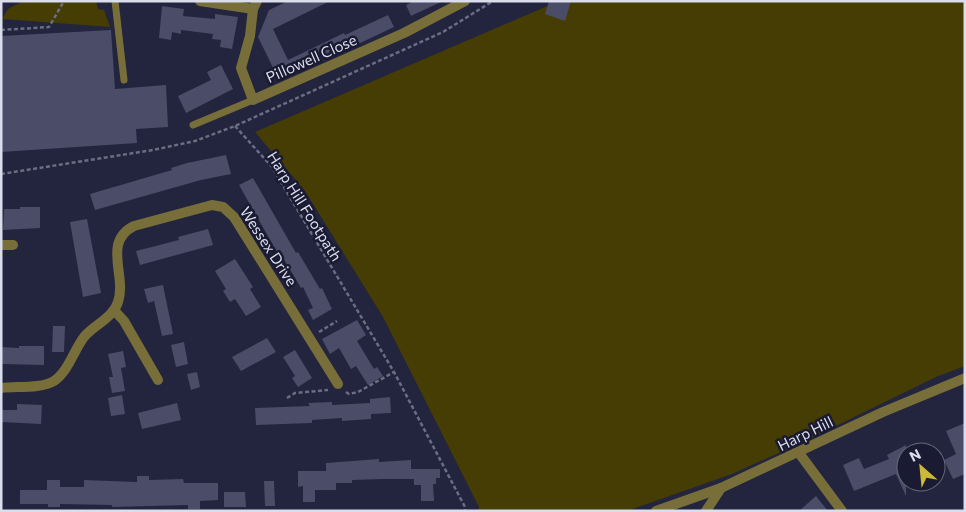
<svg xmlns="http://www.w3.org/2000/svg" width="966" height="512" font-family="Commissioner,sans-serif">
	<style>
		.green { fill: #453d03 }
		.building { fill: #4a4c68 }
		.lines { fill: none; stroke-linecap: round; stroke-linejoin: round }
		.path { stroke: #6c6d83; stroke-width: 2.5; stroke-dasharray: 4 2.5; stroke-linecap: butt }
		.service { stroke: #776e39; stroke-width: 7 }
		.minor { stroke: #776e39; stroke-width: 10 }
		.tertiary { stroke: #776e39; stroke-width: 10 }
		.labels { text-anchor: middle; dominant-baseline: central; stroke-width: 5; stroke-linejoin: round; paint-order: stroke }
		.street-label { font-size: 15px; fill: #dbdded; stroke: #1a1b32 }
	</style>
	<rect width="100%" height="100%" fill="#23243d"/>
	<!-- green -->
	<g class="green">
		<polygon points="23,1 96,1 98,9 104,10 110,27 2,19 8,9"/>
		<polygon points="559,1 965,1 965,366 936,377 801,443 732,474 627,511 478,511 479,507 383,317 305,191 255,132"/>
	</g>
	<!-- building -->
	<g class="building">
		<polygon points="288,1 330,1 273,29 288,60 344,33 345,35 388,15 394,27 354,46 353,44 334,52 279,80 258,37 269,10"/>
		<polygon points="414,1 443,1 411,16 406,5"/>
		<polygon points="549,1 571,1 565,21 545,14"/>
		<polygon points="162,6 184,9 183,16 215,19 215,14 238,17 232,49 220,47 221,40 212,39 213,34 181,30 181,34 172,32 171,40 159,38"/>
		<polygon points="111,30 115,89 166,85 168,127 136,129 137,143 1,152 1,36"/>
		<polygon points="221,65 233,89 186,113 178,96 211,80 207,72"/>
		<polygon points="226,155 231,174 201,180 95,210 90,194 172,170 171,168 187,163"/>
		<polygon points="253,178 296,253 298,252 320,289 322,288 332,309 313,320 308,310 313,308 303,287 301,288 279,251 277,252 239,185"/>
		<polygon points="20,207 40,207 40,228 3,230 4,209 20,209"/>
		<polygon points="87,219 101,293 83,297 70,222"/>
		<polygon points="208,229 213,245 140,265 136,251 179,240 178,237"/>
		<polygon points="235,259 253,287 250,289 261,307 246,316 235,299 230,302 223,291 226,289 215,271"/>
		<polygon points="163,285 173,334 162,336 154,301 148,303 144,289"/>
		<polygon points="357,320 366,335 357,341 374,369 377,367 383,376 368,385 356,366 351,369 339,348 330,354 322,339"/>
		<polygon points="53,326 65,326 64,352 52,352"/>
		<polygon points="267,338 276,352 241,371 232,357"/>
		<polygon points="184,342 188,364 176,367 171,345"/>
		<polygon points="19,346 44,346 44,365 1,364 1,347 19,348"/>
		<polygon points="295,350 312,378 298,387 292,378 295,376 283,357"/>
		<polygon points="123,351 126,367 121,368 125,391 112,393 109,377 113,377 108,354"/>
		<polygon points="197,372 200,387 191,390 187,374"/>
		<polygon points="122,395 125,414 111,416 108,398"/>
		<polygon points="390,397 391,413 371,414 371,419 342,421 342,418 312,420 312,423 256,425 255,408 310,406 308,403 332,402 332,405 370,403 370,399"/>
		<polygon points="177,403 181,420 142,429 138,413"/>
		<polygon points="17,404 42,405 41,424 1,422 1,410 17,410"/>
		<polygon points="965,423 965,474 953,479 944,460 956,454 946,431"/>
		<polygon points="906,445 906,496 896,474 854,491 843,465 859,458 864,469 889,459 887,455"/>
		<polygon points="379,459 379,462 411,460 411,469 440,469 440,478 436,478 436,484 433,484 434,501 421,501 421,485 414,485 414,479 382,479 352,480 352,483 336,483 336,490 315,490 315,502 303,502 303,486 298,487 298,471 326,471 326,463"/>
		<polygon points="137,476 149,476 149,480 183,479 184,483 218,483 218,500 200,501 200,509 188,509 188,505 112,507 112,505 60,504 60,507 48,507 48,504 20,504 20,490 47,490 47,480 60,480 60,487 84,487 84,480 137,482"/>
		<polygon points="264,481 274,481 275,506 265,506"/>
		<polygon points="224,492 245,492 246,507 224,507"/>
		<polygon points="816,496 828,511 799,511"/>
	</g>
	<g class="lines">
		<!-- path -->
		<g class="path">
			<polyline points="1,30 49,27 64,1"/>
			<polyline points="235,126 272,167 394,372 465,507 465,511"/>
			<polyline points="1,174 153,150 195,141 235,126 443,32 493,1"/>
			<polyline points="319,332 337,321"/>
			<polyline points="346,392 349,394 358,392 394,372"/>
			<polyline points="287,398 295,393 328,390"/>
		</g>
		<!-- service -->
		<g class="service">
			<polyline points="115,1 124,80"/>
			<polyline points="193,125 253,100"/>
		</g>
		<!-- minor -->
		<g class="minor">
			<polyline points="200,1 253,9 257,1"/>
			<polyline points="253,9 250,36 241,68 253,100 404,33 465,1"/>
			<polyline points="1,245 13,245"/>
			<polyline points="114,310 124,321 158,380"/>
			<path d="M1,388C17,386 40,389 54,381C68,372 74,350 84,337C94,325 113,318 118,302C127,276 102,242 134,226L212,205L223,207L234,217L338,384"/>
			<polyline points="799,453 842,511"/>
			<polyline points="706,511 721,488"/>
		</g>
		<!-- tertiary -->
		<polyline class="tertiary" points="656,511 721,488 883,412 965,378"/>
	</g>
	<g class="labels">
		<!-- street labels -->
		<g class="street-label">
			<text transform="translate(311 58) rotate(-24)">Pillowell Close</text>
			<text transform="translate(305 206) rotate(58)">Harp Hill Footpath</text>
			<text transform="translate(269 246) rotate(57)">Wessex Drive</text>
			<text transform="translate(805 433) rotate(-26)">Harp Hill</text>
		</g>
	</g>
	<!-- border -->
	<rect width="966" height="512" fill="none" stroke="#dbdded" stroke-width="5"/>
	<!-- north arrow -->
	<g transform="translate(921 467) rotate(333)"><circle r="24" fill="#1a1b32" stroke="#67697d"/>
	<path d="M0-4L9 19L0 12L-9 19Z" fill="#ccb938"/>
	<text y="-8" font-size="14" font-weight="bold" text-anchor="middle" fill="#dbdded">N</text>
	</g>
</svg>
